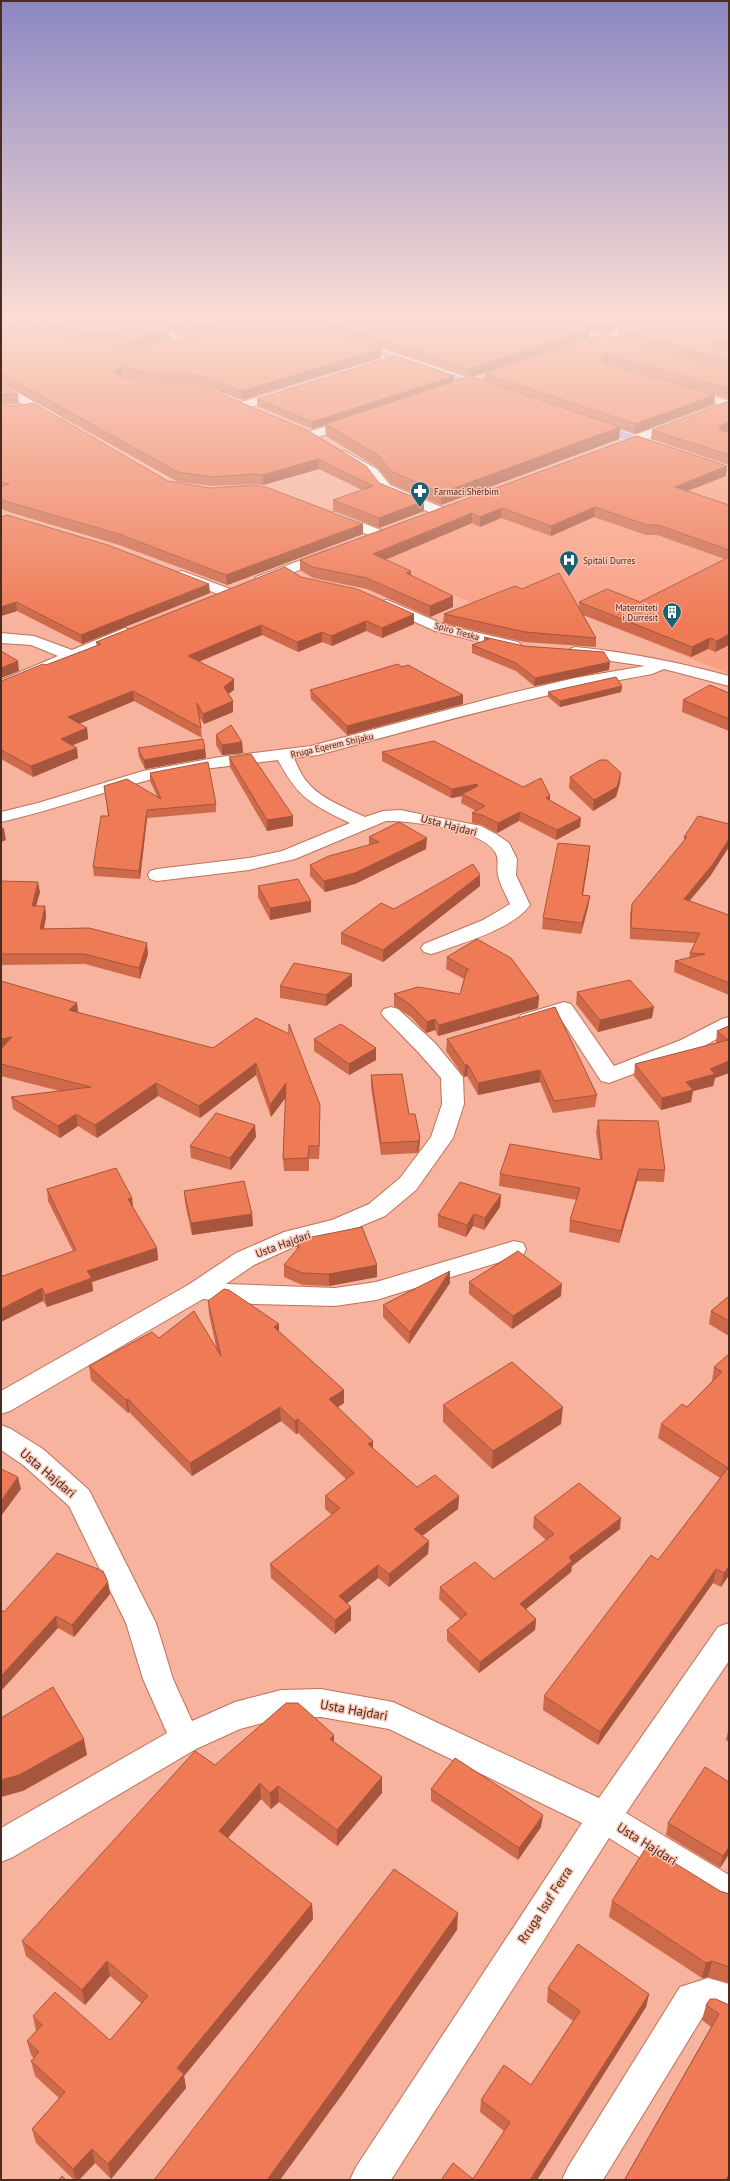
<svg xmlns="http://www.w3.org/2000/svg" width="730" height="2181" font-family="'PT Sans',sans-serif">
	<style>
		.built { fill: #f99f83 }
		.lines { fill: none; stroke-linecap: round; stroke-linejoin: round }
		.street-casing { stroke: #bf7158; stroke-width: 2 }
		.secondary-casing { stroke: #bf7158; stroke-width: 2 }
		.primary-casing { stroke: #fff; stroke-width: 2 }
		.street { fill: #fff; fill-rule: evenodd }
		.secondary { fill: #fff; fill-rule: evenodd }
		.primary { fill: #b6bbe7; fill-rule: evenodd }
		.wall { fill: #ce694a }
		.shaded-wall { fill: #a7553c }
		.building { fill: #ef7a56; stroke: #a7553c }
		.labels { text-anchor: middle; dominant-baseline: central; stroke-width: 3; stroke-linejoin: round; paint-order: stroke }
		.far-poi-label { font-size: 9px; fill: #4c2b20; stroke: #f9c5b5; text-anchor: start }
		.far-street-label { font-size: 9px; fill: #4c2b20; stroke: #f9c5b5 }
		.street-label { font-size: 11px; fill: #4c2b20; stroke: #f9c5b5 }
		.near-street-label { font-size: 13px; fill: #4c2b20; stroke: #f9c5b5 }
	</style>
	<rect width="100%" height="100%" fill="#f7b39e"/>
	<!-- built -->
	<polygon class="built" points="634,444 729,476 729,674 552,602 512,619 350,552"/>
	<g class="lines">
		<defs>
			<g id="street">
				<polygon points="122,318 138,318 193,342 188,345 184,344"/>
				<polygon points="655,318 672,318 589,348 585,349 579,346 581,344"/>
				<polygon points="1,383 60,416 62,419 56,423 52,422 1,391"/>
				<polygon points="687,388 729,401 729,407 683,394 681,392 683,390"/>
				<polygon points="285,389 289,391 291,393 289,395 242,410 236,406 238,403"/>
				<polygon points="355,417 361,421 359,424 312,439 306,435 308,432"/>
				<polygon points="344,451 377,469 390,485 446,509 448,512 441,516 436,515 380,491 367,475 340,458 338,455 340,452"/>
				<polygon points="335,512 386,532 388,535 386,538 376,538 330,519 328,516 330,513"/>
				<polygon points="328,550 335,554 333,557 266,583 256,583 254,580 256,577"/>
				<polygon points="182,571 233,590 235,593 233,596 223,596 177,578 175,575 177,572"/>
				<polygon points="387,600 445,625 518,642 521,645 518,648 513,650 435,631 382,607 380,604 382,601"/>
				<polygon points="125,628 130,630 133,633 130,636 1,691 1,680 58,656 31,645 1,643 1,633 34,636 72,650"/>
				<path d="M575,647C627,652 678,662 729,676V686L664,669L652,674C539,694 429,725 318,755L294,758C297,765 300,772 304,778C318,798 344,807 365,817L383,811L400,810L481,826L496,834L509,843L517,859L516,875L530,905C513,929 464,942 438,952L431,954L424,952L421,948L424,944L483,920L510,904C506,895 500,885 498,875C496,867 500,860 495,852C483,830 409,820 386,821L295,859L249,870L157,881L150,879L148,875L150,871L157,869L249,858L282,851L350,823C312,805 298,798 278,760C234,766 188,769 145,781C97,794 50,811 1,822V812L38,803L143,771L220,757L311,746L507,694L575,678L645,666L570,655L567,652L570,649Z"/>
				<polygon points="564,1002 571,1004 614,1066 681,1040 722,1019 729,1017 729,1032 697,1050 609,1083 601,1081 559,1016 528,1025 521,1023 518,1019 521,1015"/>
				<polygon points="391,1007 398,1009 435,1043 463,1077 464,1104 453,1138 416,1190 385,1216 347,1232 300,1244 254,1265 226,1284 335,1288 376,1282 514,1241 523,1243 526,1249 523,1255 376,1300 335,1306 254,1304 203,1299 10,1411 1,1414 1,1391 188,1285 236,1253 284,1232 332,1220 369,1204 400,1178 431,1137 442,1104 441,1078 419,1053 384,1017 381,1013 384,1009"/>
				<polygon points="1,1425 11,1429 43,1449 89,1490 156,1623 173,1679 192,1721 235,1702 281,1690 321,1689 393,1702 599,1798 718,1627 729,1623 729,1661 626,1813 729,1875 729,1910 717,1906 609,1838 391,2180 350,2180 356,2167 582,1823 389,1729 321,1717 281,1718 240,1729 196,1749 13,1857 1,1862 1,1828 167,1733 143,1679 126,1623 69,1506 23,1465 1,1450"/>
				<polygon points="708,1978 729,1984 729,2022 712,2013 705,2013 603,2180 562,2180 568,2167 680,1987"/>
			</g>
			<g id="secondary">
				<polygon points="529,318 547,318 628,343 630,345 624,348 620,347"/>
				<polygon points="729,400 729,408 640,442 632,442 630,439 632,436"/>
			</g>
			<g id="primary">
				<polygon points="354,341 492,387 494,389 492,391 484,391 350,346 349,344"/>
				<polygon points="591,420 664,445 666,448 660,452 656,451 587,427 585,424"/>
			</g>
		</defs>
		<!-- street casing -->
		<use href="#street" class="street-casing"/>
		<!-- secondary casing -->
		<use href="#secondary" class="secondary-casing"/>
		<!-- primary casing -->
		<use href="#primary" class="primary-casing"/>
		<!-- street -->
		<use href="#street" class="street"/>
		<!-- secondary -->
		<use href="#secondary" class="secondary"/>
		<!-- primary -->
		<use href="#primary" class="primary"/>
	</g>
	<!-- wall -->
	<g class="wall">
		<polygon points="1,318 138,318 169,332 170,340 134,346 74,338 28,326 4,330 73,338 134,347 381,358 242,400 201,385 189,383 150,382 122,376 379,483 424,511 379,528 333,510 333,500 362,490 319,469 263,485 252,484 212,486 178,482 1,383"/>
		<polygon points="142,318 259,318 188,337"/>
		<polygon points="293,318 419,318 421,337 590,329 589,338 472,377 484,381 485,374 605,334 729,371 729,399 608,364 715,395 714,404 634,434 620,429 619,439 441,505 391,484 378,468 326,436 325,425 312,429 257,406 257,399 454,382 467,377"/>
		<polygon points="554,318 649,318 604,333"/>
		<polygon points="651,318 729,318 729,370 618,338 619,329"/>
		<polygon points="1,384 18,394 19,404 1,404"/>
		<polygon points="729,401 729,431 727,432 729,432 729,465 651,439 652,430"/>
		<polygon points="1,405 168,481 363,524 363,534 227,585 119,545 9,512 1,509"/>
		<polygon points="637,436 727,466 726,476 688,491 729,505 729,645 715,652 708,649 691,657 583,615 596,638 596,647 524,642 443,623 444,614 522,589 579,607 579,602 640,602 725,559 657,535 646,535 594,517 551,536 501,518 480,527 472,523 385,560 411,575 453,596 453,607 430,617 367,589 313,578 300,570 300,560"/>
		<polygon points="1,517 210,593 82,644 17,611 1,616"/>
		<polygon points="301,577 414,624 382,638 366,631 332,646 322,642 298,652 262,635 199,662 234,690 228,694 233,701 233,712 204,724 199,717 201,728 202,738 134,701 79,724 87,728 88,739 73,745 78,758 33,777 1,759 1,681 46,665 97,646 96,642"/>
		<polygon points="484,637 609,670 534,686 516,671 472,653 472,645 484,641"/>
		<polygon points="402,667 463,695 463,704 347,735 311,699 310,690"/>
		<polygon points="622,686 621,692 560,707 548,697 548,692"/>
		<polygon points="729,693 729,731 682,712 683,700"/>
		<polygon points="216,735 242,742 243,753 222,755 216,745"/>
		<polygon points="138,748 205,749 206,758 145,769 139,757"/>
		<polygon points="382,752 523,787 550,796 550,800 580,827 556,840 519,821 497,833 482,825 472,823 472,813 476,811 461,803 462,796 451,798 382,761"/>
		<polygon points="229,757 293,826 267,831 230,767"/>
		<polygon points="150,773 216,804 216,812 147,818 140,879 94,876 93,867 108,816 104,786 157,796 150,781"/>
		<polygon points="570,777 620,783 616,797 593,811 569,788"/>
		<polygon points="698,816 711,875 689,901 729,915 729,995 674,972 675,961 689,958 690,953 695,943 630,939 630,914 632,904 684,841 684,837"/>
		<polygon points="369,837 426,849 355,884 325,892 310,876 310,865 369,845"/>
		<polygon points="589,857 583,895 590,896 588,907 581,934 542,929 543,918"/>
		<polygon points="1,881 40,892 36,906 45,906 46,917 44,929 148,954 140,979 85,964 1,965"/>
		<polygon points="258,886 311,912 270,920 258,897"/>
		<polygon points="480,886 383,962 341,944 341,933 394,909"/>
		<polygon points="447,957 539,996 538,1008 438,1036 435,1030 426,1033 411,1017 394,1006 394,994 460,994 464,979 446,969"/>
		<polygon points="352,974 352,986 326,1006 280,998 280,986"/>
		<polygon points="1,981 77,1003 78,1013 213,1048 256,1018 320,1117 319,1159 309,1159 309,1171 284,1171 283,1159 286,1097 271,1117 256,1075 200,1118 158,1096 97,1138 78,1126 60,1138 13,1109 11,1097 60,1091 1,1076"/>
		<polygon points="577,992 652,1018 598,1032 576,1004"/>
		<polygon points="555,1007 597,1095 595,1107 553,1113 540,1082 478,1095 467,1076 464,1077 446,1051 447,1039"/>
		<polygon points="729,1026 729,1073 715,1078 713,1086 693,1091 691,1102 661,1110 634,1076 635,1064 717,1043 716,1042 717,1031"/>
		<polygon points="314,1039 376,1060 349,1075 314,1051"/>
		<polygon points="371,1075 409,1114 420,1138 419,1150 417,1153 381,1155 371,1087"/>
		<polygon points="598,1120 665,1170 664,1182 637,1181 619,1243 569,1232 570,1220 577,1200 499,1186 500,1174 600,1160 596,1132"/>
		<polygon points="256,1137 231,1170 191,1158 190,1146"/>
		<polygon points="47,1189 132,1198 133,1207 157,1248 158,1260 92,1282 93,1291 47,1307 43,1301 3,1276 73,1251 48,1201"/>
		<polygon points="184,1191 252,1214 253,1226 192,1235 185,1203"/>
		<polygon points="501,1195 500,1207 484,1230 473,1226 466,1237 438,1227 438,1215"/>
		<polygon points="297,1240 377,1277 329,1286 302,1285 284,1277 284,1265 297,1250"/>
		<polygon points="450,1271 450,1283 409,1344 383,1317 383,1305"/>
		<polygon points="469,1282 561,1296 512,1329 469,1294"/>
		<polygon points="729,1296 729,1336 709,1324 711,1311"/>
		<polygon points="208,1301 279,1324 279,1332 344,1403 338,1407 373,1449 417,1487 459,1496 458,1509 422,1536 429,1541 428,1554 389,1587 378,1578 347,1603 351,1607 351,1620 335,1634 271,1578 270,1564 332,1515 325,1509 325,1496 346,1479 298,1433 296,1434 281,1421 192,1476 129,1412 128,1413 91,1380 89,1366 159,1338 217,1351 209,1314"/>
		<polygon points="729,1354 729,1575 721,1587 713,1583 598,1745 543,1710 544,1696 658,1560 720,1478 658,1438 661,1424 687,1407 712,1381 714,1367"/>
		<polygon points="443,1405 561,1424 492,1469 443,1422"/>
		<polygon points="534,1517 620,1529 572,1566 571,1572 526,1609 536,1619 535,1630 479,1673 447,1641 447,1630 460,1619 439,1599 440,1587 494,1579 546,1540 533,1528"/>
		<polygon points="108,1582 110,1594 74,1637 58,1628 4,1612"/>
		<polygon points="729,1727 729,1742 726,1740"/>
		<polygon points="334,1742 382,1777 382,1793 337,1846 279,1802 271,1809 261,1799 228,1838 312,1904 313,1919 184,2076 186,2088 111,2179 95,2163 79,2180 74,2180 36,2143 32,2129 59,2098 35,2076 31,2061 34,2058 31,2055 27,2041 36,2031 33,2016 110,2040 141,2003 110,1976 85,2005 26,1956 22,1941 215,1765"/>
		<polygon points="729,1782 729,1854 720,1868 666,1835 668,1823"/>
		<polygon points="431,1789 541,1827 518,1860 431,1801"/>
		<polygon points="720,1891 729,1894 729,1983 708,1977 702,1978 609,1917 612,1901"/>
		<polygon points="548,1988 649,1994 646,2007 537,2180 441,2180 473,2179 504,2131 480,2112 481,2100 531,2085 573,2021 547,2002"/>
		<polygon points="706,2005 729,2005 729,2180 624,2180 711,2027 702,2020"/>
	</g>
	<!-- shaded-wall -->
	<g class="shaded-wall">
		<polygon points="21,318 28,318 28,326 1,331 1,322"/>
		<polygon points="227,318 259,318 188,337 188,329"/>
		<polygon points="624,318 649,318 604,333 604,325"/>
		<polygon points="590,329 589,338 469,378 469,369"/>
		<polygon points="169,332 170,340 134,346 133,338"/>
		<polygon points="719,338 718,347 712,343 714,339"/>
		<polygon points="381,349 381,358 242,400 242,391"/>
		<polygon points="609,355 608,364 604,365 601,359 604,356"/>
		<polygon points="122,367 122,376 115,380 114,371"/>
		<polygon points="454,376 454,383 312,429 312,422"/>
		<polygon points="715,395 714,404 634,434 635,424"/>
		<polygon points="729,422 729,431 718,436 719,426"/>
		<polygon points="620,427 619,439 441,505 441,493"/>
		<polygon points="318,459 319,469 263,485 263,475"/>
		<polygon points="727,466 726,476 674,496 675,487"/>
		<polygon points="424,501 424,511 379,528 379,518"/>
		<polygon points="595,507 594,517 551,536 551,526"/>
		<polygon points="502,508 501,518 480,527 480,517"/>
		<polygon points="472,513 472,523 373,565 373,554"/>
		<polygon points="363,524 363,534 227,585 226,575"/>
		<polygon points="411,571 411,581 406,573"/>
		<polygon points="209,584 210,593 82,644 81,635"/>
		<polygon points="453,596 453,607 430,617 430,606"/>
		<polygon points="16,602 17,611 1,616 1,607"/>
		<polygon points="414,614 414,624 382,638 382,628"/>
		<polygon points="366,621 366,631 332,646 331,636"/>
		<polygon points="261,625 262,635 188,666 188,656"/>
		<polygon points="322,632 322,642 298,652 297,642"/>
		<polygon points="729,634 729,645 715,652 717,641"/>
		<polygon points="710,638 708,649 691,657 692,647"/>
		<polygon points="18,661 19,671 1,678 1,668"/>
		<polygon points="610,662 609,670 534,686 535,678"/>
		<polygon points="234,679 234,690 224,697 224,687"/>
		<polygon points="622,686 621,692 560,707 560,701"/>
		<polygon points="133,691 134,701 69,728 68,717"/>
		<polygon points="463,695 463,704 347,735 347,726"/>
		<polygon points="233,701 233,712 204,724 203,714"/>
		<polygon points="87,728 88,739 63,749 61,739"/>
		<polygon points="242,742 243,753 222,755 222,745"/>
		<polygon points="77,748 78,758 33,777 31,766"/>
		<polygon points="205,749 206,758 145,769 144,760"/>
		<polygon points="621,773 620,783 616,797 593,811 594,800"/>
		<polygon points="477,784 476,794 462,794 462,796 451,798 452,789"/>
		<polygon points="550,796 550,805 546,798"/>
		<polygon points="147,810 147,818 140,879 139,871"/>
		<polygon points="520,812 519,821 497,833 498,823"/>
		<polygon points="293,816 293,826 267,831 267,820"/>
		<polygon points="581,818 580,827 556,840 557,830"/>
		<polygon points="4,829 6,840 1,842 1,830"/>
		<polygon points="427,838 426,849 355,884 325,892 324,881"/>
		<polygon points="729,839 729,847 711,875 682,910 684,899"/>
		<polygon points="590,846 589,857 581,906 582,895"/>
		<polygon points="480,875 480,886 383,962 383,950"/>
		<polygon points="38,882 40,892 33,917 32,906"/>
		<polygon points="590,896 588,907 581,934 582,923"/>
		<polygon points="311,901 311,912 270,920 270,908"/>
		<polygon points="45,906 46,917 41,940 40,929"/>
		<polygon points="147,943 148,954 140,979 139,968"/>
		<polygon points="352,974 352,986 326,1006 326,995"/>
		<polygon points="539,996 538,1008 438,1036 439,1025"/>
		<polygon points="77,1003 78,1015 69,1010"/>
		<polygon points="654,1007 652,1018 598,1032 600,1020"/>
		<polygon points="435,1019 435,1030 426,1033 427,1022"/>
		<polygon points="12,1037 1,1051 1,1039"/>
		<polygon points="376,1048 376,1060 349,1075 349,1064"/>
		<polygon points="729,1061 729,1073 715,1078 713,1086 693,1091 691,1102 661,1110 662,1098 686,1082 710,1069"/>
		<polygon points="256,1063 256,1075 200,1118 199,1106"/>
		<polygon points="465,1065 468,1065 467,1076 464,1077"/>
		<polygon points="540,1070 540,1082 478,1095 478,1083"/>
		<polygon points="156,1083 158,1096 97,1138 95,1125"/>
		<polygon points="286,1083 287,1096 271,1117 270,1105"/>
		<polygon points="320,1105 320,1117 319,1159 319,1146"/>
		<polygon points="76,1114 78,1126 60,1138 58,1126"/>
		<polygon points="255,1125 256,1137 231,1170 230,1158"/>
		<polygon points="420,1138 419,1150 417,1153 418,1141"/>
		<polygon points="639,1169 637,1181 619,1243 621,1231"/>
		<polygon points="501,1195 500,1207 484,1230 485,1218"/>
		<polygon points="132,1198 133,1210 128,1199"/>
		<polygon points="252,1214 253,1226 192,1235 191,1223"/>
		<polygon points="474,1214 473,1226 466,1237 467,1225"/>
		<polygon points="157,1248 158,1260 92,1282 93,1291 47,1307 45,1295 87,1271"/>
		<polygon points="377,1265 377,1277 329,1286 329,1274"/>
		<polygon points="450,1271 450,1283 409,1344 410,1332"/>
		<polygon points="562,1284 561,1296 512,1329 513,1316"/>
		<polygon points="42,1288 43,1301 1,1322 1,1309"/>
		<polygon points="279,1324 279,1337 274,1327"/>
		<polygon points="344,1390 344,1403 330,1412 329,1399"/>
		<polygon points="128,1399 129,1412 128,1413 126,1400"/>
		<polygon points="280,1407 281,1421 192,1476 190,1463"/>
		<polygon points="563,1407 561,1424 492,1469 493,1451"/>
		<polygon points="298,1419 298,1433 296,1434 295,1421"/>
		<polygon points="373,1441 373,1454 368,1444"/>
		<polygon points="18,1477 21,1489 1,1516 1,1501"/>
		<polygon points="459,1496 458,1509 414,1542 414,1529"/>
		<polygon points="621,1518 620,1529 572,1566 571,1572 519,1615 520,1604 569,1557"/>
		<polygon points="429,1541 428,1554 389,1587 389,1574"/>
		<polygon points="378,1565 378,1578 339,1610 339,1596"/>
		<polygon points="729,1566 729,1575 721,1587 724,1573"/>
		<polygon points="716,1569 713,1583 598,1745 600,1732"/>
		<polygon points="108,1582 110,1594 74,1637 72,1625"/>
		<polygon points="351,1607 351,1620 335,1634 335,1620"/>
		<polygon points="56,1616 58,1628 1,1691 1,1676"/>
		<polygon points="536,1619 535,1630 479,1673 480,1662"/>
		<polygon points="334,1735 334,1751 330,1739"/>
		<polygon points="84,1739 87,1755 23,1791 1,1797 1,1780"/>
		<polygon points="382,1777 382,1793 337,1846 337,1830"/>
		<polygon points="260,1783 261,1799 220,1847 219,1831"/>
		<polygon points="278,1786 279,1802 271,1809 270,1793"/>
		<polygon points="543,1815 541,1827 518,1860 519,1848"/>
		<polygon points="729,1847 729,1854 720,1868 723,1856"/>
		<polygon points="312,1904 313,1919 184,2076 186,2088 111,2179 108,2164 177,2068"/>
		<polygon points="458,1913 457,1930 344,2092 280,2180 267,2180"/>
		<polygon points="107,1961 110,1976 85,2005 82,1990"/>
		<polygon points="712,1961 708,1977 702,1978 706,1963"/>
		<polygon points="649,1994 646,2007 537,2180 530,2180"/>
		<polygon points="92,2149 95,2163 79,2180 76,2180 73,2169"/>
		<polygon points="729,2174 729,2180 726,2180"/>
	</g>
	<!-- building -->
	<g class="building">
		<polygon points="1,318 21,318 1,322"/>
		<polygon points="32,318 138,318 169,332 133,338 73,329"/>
		<polygon points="162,318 227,318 188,329"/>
		<polygon points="263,318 291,318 381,349 242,391 200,376 189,374 150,374 122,367 114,371 117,375 148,383 196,384 307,430 366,466 379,483 424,501 379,518 333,500 373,486 318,459 263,475 252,474 212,477 178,472 1,374 1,331 27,326 73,338 134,347 188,338"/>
		<polygon points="318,318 419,318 421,337 426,318 553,318 590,329 469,369"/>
		<polygon points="583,318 624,318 604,325"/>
		<polygon points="651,318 713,318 729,323 729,341 719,338 714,339 712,343 729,349 729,361 619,329"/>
		<polygon points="605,334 729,371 729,389 609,355 604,356 601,359 604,363 715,395 635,424 485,374"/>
		<polygon points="396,356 454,376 312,422 257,399"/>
		<polygon points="470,376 620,427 441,493 391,471 378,455 325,424"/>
		<polygon points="1,384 18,394 1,395"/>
		<polygon points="729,401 729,422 719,426 721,431 729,432 729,455 652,430"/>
		<polygon points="34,403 168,481 211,488 252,485 266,487 363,524 226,575 119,534 8,502 1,499 1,487 9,484 1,482 1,405 17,406"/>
		<polygon points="637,436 727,466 675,487 729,505 729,550 658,525 647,525 595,507 551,526 502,508 480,517 472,513 373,554 411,571 406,573 453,596 430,606 367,578 312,567 300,560"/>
		<polygon points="7,515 108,545 209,584 81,635 16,602 1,607 1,517"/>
		<polygon points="729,557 729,634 717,641 710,638 692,647 579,602 607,589 640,602"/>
		<polygon points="285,567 301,577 357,589 414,614 382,628 366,621 331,636 322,632 297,642 261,625 188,656 234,679 224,687 233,701 203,714 197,703 201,728 133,691 68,717 87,728 61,739 77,748 31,766 1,750 1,681 43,664 46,665 101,644 96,642"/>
		<polygon points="559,573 596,638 525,632 444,614 515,586 522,589"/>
		<polygon points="484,637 524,646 604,652 610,662 535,678 516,663 472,645 489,639"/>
		<polygon points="1,651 18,661 1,668"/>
		<polygon points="398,664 402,667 408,665 463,695 347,726 310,690"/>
		<polygon points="616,677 622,686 560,701 548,692"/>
		<polygon points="710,685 729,693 729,719 683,700"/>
		<polygon points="231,725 242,742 222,745 216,735"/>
		<polygon points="203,739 205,749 144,760 138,748"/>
		<polygon points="434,741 523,787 541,778 550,796 546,798 581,818 557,830 520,812 498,823 482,815 472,813 485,806 462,794 478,786 477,784 452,789 382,752"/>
		<polygon points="251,754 293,816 267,820 229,757"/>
		<polygon points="600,760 607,760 621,773 617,787 594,800 570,777"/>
		<polygon points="208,762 216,804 147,810 139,871 93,867 101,816 109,816 104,786 127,779 161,799 150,773"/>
		<polygon points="698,816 729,824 729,839 713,864 684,899 729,915 729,983 675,961 705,954 690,953 700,933 631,928 632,904 687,837 684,837"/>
		<polygon points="399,822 427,838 355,873 324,881 310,865 329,856 379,842 369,837"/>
		<polygon points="1,827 4,829 1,830"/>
		<polygon points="558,843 590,846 582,895 590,896 582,923 543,918"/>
		<polygon points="473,864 480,875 383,950 341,933 381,903 394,909"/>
		<polygon points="298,879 311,901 270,908 258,886"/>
		<polygon points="1,881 38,882 32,906 45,906 40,929 89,928 147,943 139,968 84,954 1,954"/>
		<polygon points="477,939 511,958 539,996 439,1025 435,1019 427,1022 411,1005 394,994 418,987 460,994 467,970 469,970 447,957"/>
		<polygon points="294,963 352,974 326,995 280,986"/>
		<polygon points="630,980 654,1007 600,1020 577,992"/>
		<polygon points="1,981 77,1003 69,1010 213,1048 256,1018 289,1034 289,1024 320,1105 319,1146 309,1146 308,1158 283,1159 286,1083 270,1105 256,1063 199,1106 156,1083 95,1125 76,1114 58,1126 11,1097 91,1087 1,1064 1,1049 12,1037 1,1039"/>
		<polygon points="555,1007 597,1095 554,1101 540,1070 478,1083 468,1065 465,1065 447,1039"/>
		<polygon points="341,1024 376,1048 349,1064 314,1039"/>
		<polygon points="729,1026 729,1061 710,1069 715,1074 686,1082 693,1090 662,1098 635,1064 728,1040 717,1031"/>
		<polygon points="402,1074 409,1114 415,1114 420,1138 418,1141 381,1143 371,1075"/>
		<polygon points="216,1113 255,1125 230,1158 190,1146"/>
		<polygon points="598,1120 658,1121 665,1170 639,1169 621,1231 570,1220 580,1188 500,1174 510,1144 602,1160"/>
		<polygon points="116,1168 132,1198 128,1199 157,1248 87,1271 92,1278 45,1295 42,1288 1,1309 1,1274 3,1276 76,1250 47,1189"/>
		<polygon points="244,1181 252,1214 191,1223 184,1191"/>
		<polygon points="460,1182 501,1195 485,1218 474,1214 467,1225 438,1215"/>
		<polygon points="362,1227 377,1265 329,1274 302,1273 284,1265 299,1247 297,1240"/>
		<polygon points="518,1251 562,1284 513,1316 469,1282"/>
		<polygon points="450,1271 410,1332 383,1305"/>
		<polygon points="224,1289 229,1290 279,1324 274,1327 344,1390 329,1399 373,1441 368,1444 417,1487 435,1475 459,1496 414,1529 429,1541 389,1574 378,1565 339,1596 351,1607 335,1620 270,1564 340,1508 325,1496 354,1473 298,1419 295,1421 280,1407 190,1463 128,1399 126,1400 89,1366 152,1332 159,1338 194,1311 221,1356 208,1301"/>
		<polygon points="729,1296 729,1321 711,1311"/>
		<polygon points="729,1354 729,1566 724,1573 716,1569 600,1732 544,1696 651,1555 658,1560 728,1468 661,1424 682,1404 687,1407 722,1372 714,1367"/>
		<polygon points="512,1362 563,1407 493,1451 443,1405"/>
		<polygon points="1,1469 18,1477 1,1501"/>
		<polygon points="579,1483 621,1518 569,1557 572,1561 520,1604 536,1619 480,1662 447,1630 467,1614 440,1587 475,1562 494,1579 554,1534 534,1517"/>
		<polygon points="57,1553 103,1571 108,1582 72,1625 56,1616 1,1676 1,1610 4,1612"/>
		<polygon points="53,1687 84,1739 19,1775 1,1780 1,1718"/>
		<polygon points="286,1703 298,1703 334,1735 330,1739 382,1777 337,1830 278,1786 270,1793 260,1783 219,1831 312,1904 177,2068 184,2074 108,2164 92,2149 73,2169 32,2129 65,2092 31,2061 39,2052 27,2041 42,2025 33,2016 55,1992 110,2040 148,1996 107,1961 82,1990 22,1941 195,1751 215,1765"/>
		<polygon points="455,1758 543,1815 519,1848 431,1789"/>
		<polygon points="705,1767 729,1782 729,1847 723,1856 668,1823"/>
		<polygon points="647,1846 720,1891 729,1894 729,1967 712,1961 706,1963 612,1901"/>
		<polygon points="394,1869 458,1913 343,2076 267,2180 154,2180"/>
		<polygon points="578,1944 649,1994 530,2180 441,2180 453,2163 473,2179 510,2122 481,2100 504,2065 531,2085 580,2011 548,1988"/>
		<polygon points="710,1999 716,1999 729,2005 729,2174 726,2180 626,2180 625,2179 719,2014 706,2005"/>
		<polygon points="62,2176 66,2180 59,2180"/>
	</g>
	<!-- sky -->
	<linearGradient id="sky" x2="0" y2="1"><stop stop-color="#8c87c3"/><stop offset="0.51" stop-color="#fbddd3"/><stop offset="1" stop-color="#fbddd3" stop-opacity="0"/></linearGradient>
	<rect width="730" height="624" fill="url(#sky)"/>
	<!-- icons -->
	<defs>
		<symbol id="pharmacy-pin" viewBox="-11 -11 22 30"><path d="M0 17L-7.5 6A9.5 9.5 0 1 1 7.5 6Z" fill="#1b6172" stroke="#f9c5b5"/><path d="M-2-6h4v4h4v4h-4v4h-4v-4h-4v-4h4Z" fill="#fff"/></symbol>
		<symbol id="hospital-pin" viewBox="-11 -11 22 30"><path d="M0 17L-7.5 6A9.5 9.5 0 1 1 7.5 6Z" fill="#1b6172" stroke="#f9c5b5"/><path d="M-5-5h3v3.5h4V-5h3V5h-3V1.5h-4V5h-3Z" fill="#fff"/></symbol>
		<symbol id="building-pin" viewBox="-11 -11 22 30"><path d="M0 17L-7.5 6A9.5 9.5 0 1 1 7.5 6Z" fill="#1b6172" stroke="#f9c5b5"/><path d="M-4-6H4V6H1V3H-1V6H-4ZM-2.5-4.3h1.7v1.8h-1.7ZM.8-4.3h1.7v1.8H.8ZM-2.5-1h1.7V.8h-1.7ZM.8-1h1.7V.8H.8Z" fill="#fff"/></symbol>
	</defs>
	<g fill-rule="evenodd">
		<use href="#pharmacy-pin" x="409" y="480" width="22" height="30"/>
		<use href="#hospital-pin" x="558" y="549" width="22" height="30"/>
		<use href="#building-pin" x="661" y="601" width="22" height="30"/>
	</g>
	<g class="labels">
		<!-- far-poi labels -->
		<g class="far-poi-label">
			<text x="434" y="491">Farmaci Shërbim</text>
			<text x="583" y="560">Spitali Durres</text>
			<text x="658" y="607" text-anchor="end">Materniteti<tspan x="658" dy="10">i Durrësit</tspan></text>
		</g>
		<!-- far-street labels -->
		<g class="far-street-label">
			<text transform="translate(457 631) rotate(16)">Spiro Treska</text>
			<text transform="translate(332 745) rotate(-13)">Rruga Eqerem Shijaku</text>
		</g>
		<!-- street labels -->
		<g class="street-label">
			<text transform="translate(449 825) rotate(15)">Usta Hajdari</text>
			<text transform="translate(283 1244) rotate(-20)">Usta Hajdari</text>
		</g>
		<!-- near-street labels -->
		<g class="near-street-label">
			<text transform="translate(48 1473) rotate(40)">Usta Hajdari</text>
			<text transform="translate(354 1710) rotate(10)">Usta Hajdari</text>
			<text transform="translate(647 1844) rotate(32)">Usta Hajdari</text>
			<text transform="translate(545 1905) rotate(-57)">Rruga Isuf Ferra</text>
		</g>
	</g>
	<!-- border -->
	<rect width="730" height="2181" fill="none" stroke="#4c2b20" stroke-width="4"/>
</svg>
